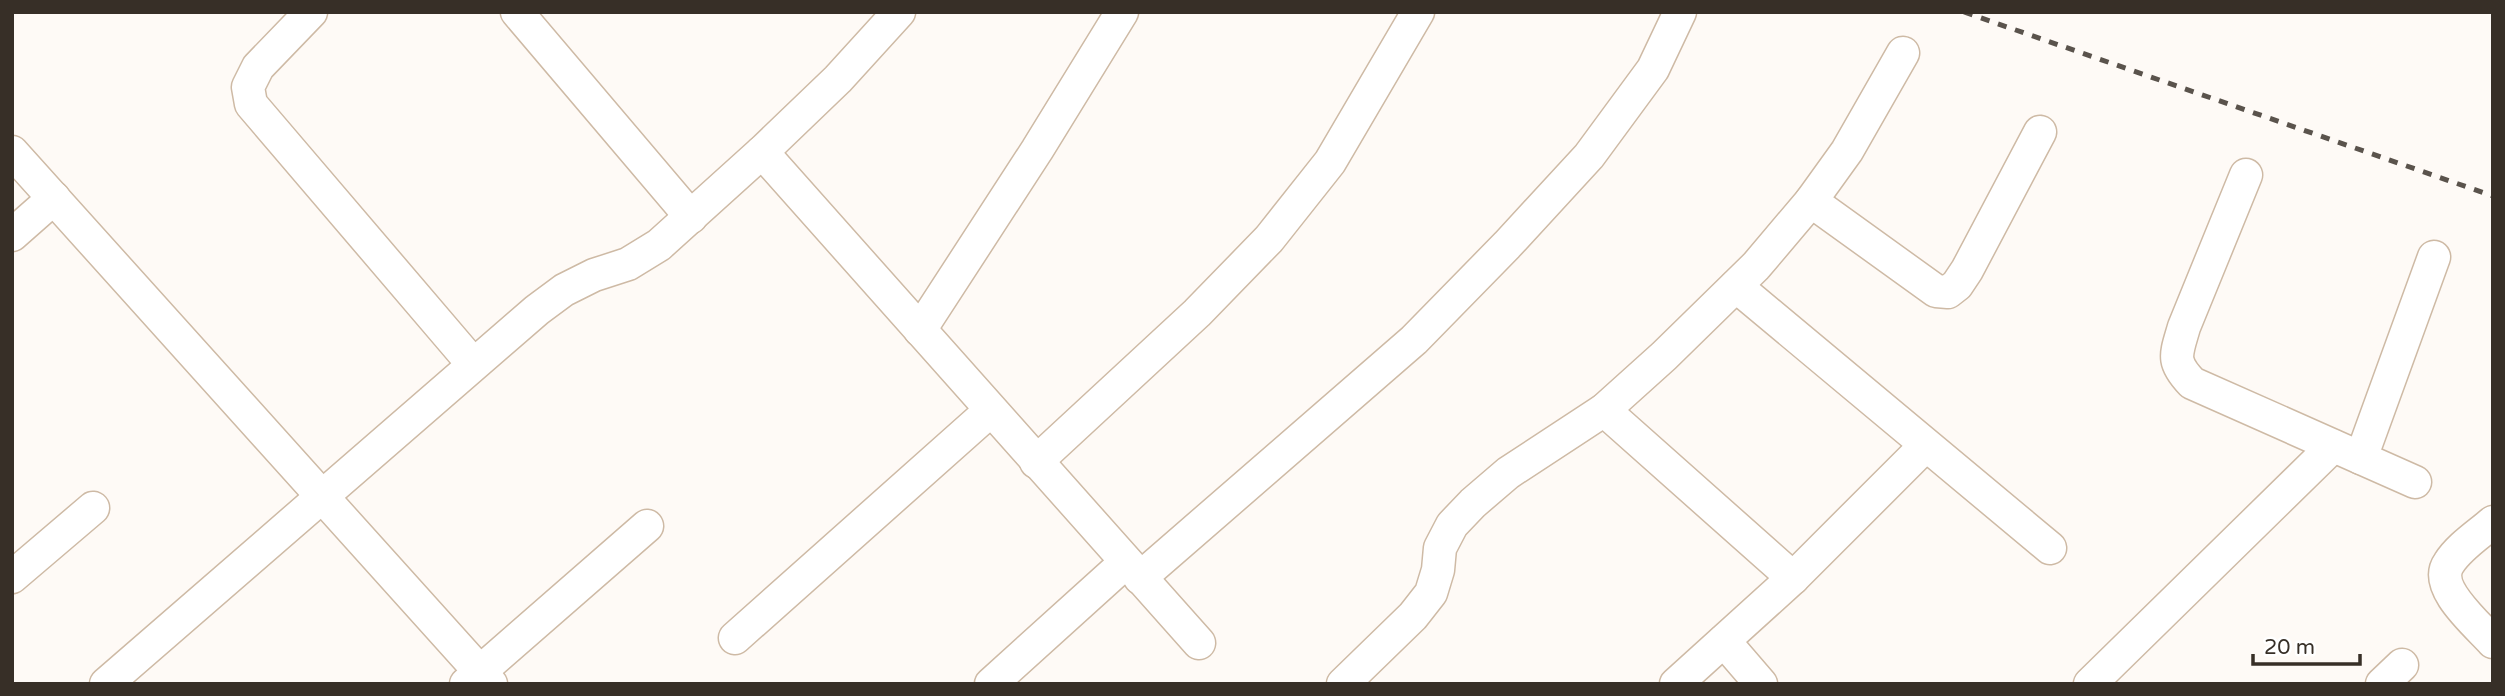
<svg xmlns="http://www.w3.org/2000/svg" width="2505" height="696" font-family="'Varela Round',sans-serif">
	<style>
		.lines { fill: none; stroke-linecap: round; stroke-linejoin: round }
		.minor-casing { stroke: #cebaa5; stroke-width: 35 }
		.minor { stroke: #fff; stroke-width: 32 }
		.rail { stroke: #5a534c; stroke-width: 5; stroke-dasharray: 9 9; stroke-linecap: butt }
	</style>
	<rect width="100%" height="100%" fill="#fefaf6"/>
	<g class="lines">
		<defs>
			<g id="minor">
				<polyline points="311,12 258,67 248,87 251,104 473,364"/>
				<polyline points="517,12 691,217"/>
				<polyline points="12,152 491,684"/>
				<polyline points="762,152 1199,643"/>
				<path d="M2246,175L2184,327C2176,355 2171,361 2192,383L2415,482"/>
				<polyline points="1811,201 1936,291 1948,292 1957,285 1967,270 2040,132"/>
				<polyline points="12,235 54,198"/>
				<polyline points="1736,286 2050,548"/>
				<polyline points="920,330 1037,150 1122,12"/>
				<polyline points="1604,410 1793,578"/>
				<polyline points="2361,458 2434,257"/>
				<polyline points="1036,462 1197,313 1269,239 1330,162 1418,12"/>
				<path d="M2493,522C2478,535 2459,547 2449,563C2432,587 2477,624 2493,642"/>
				<polyline points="12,577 93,508"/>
				<polyline points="1140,578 1414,340 1507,245 1589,156 1653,69 1680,12"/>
				<polyline points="735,638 990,411"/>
				<polyline points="1724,641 1761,684"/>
				<polyline points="106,684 537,310 564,290 594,275 628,264 659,245 762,152 838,79 899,12"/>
				<polyline points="466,684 647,526"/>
				<polyline points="991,684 1126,562"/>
				<polyline points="1343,684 1413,616 1431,593 1438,570 1440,548 1452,525 1473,503 1508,473 1604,410 1664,356 1756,266 1811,201 1847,151 1903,53"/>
				<polyline points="1676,684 1793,578 1925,446"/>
				<polyline points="2090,684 2333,446"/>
				<polyline points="2382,684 2402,665"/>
			</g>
		</defs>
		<!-- minor casing -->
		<use href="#minor" class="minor-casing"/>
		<!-- minor -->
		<use href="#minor" class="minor"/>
		<!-- rail -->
		<polyline class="rail" points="1964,12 2493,196"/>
	</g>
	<!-- border -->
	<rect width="2505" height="696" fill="none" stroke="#372f27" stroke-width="28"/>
	<!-- scale -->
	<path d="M2253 654v10h107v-10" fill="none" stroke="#372f27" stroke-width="3.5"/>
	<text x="2264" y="654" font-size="21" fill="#372f27" stroke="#ffffff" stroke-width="5" paint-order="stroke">20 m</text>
</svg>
